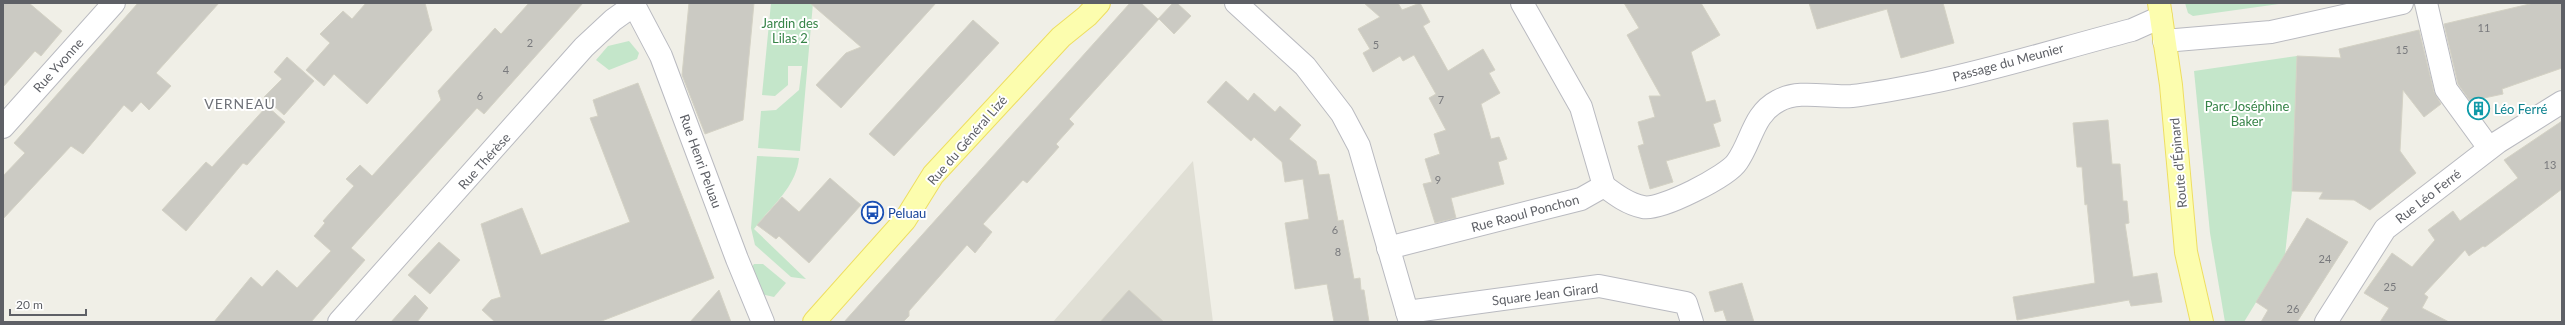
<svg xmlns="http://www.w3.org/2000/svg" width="2565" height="325" font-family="Lato,sans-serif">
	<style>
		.education { fill: #e0dfd5 }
		.green { fill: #c4e6ca }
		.building { fill: #cbcac3; stroke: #d4d2c5 }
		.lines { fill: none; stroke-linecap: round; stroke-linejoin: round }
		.minor-casing { stroke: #b9bac0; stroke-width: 24 }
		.major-casing { stroke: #eede61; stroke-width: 24 }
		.minor { stroke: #fff; stroke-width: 22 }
		.major { stroke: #fcfdae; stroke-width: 22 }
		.labels { text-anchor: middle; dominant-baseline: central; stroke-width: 4; stroke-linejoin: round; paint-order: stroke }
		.number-label { font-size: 11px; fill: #797a7d }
		.park-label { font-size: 13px; fill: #378448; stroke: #fff }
		.street-label { font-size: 13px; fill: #5e6066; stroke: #fff }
		.culture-label { font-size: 13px; fill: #0d838f; stroke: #fff; text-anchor: start }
		.transit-label { font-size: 13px; fill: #164399; stroke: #fff; text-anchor: start }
		.neighbourhood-label { font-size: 14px; letter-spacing: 1px; fill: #6f7278; stroke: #fff }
	</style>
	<rect width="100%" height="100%" fill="#f0efe7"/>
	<!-- education -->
	<polygon class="education" points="1193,161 1213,322 1053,322"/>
	<!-- green -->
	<g class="green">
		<polygon points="771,3 813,3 800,151 758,148 761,111 776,110 799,90 802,66 788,66 788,85 775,96 762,95"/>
		<polygon points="2185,3 2286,3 2193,16 2188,13"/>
		<polygon points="629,41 639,53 637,59 609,70 596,60 608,46"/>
		<polygon points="2297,56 2292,191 2285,255 2244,322 2225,322 2210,233 2194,71"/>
		<path d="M757,156L799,158C796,188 771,206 754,229L806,279L791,277L755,245L751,228Z"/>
		<polygon points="754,264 763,264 786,283 774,297 757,293 750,270"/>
	</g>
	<!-- building -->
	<g class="building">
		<polygon points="3,3 29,3 62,31 41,56 35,51 3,87"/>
		<polygon points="138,3 219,3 156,73 171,86 149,110 141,102 132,112 124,105 83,154 71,146 3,219 3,176 25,153 14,143"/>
		<polygon points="366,3 425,3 432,30 367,104 334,74 324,86 306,70 330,43 320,34 343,11 352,19"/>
		<polygon points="529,3 583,3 484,114 477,108 351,248 365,260 311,322 214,322 251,277 262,287 277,270 297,288 331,251 314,236 325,223 323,221 354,186 346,179 360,165 372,176 441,100 438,91 495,28 501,34"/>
		<polygon points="689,3 754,3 743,120 705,134 682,75"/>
		<polygon points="810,3 936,3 841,108 816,85 846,53 861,47"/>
		<polygon points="1130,3 1141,3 1158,19 1173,3 1177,3 1191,16 1174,34 1159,19 1069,119 1074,124 1056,144 1059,147 1027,183 1023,180 983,224 992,232 975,253 967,245 909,311 909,316 903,322 844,322"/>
		<polygon points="1364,3 1398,3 1402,10 1420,3 1430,22 1423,26 1448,71 1483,49 1495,70 1489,73 1500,93 1481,104 1491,139 1499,137 1507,159 1498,162 1504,184 1451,198 1456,218 1435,223 1423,184 1432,182 1425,159 1440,154 1434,134 1446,130 1429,98 1436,94 1414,55 1403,61 1400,56 1373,72 1363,53 1370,49 1358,29 1380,17"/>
		<polygon points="1624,3 1701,3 1720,35 1691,52 1706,102 1715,100 1721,121 1713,124 1720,146 1666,161 1673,182 1650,189 1638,146 1644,144 1638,122 1655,117 1649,96 1661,96 1627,35 1639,28"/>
		<polygon points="1809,3 1943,3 1954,43 1901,58 1887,9 1817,29"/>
		<polygon points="2534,3 2562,3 2562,68 2502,89 2503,94 2470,101 2458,84 2444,24"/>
		<polygon points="973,20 999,43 894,156 869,134"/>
		<polygon points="2419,30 2434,92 2441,104 2424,117 2403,90 2400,151 2416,173 2370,210 2354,200 2319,199 2323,192 2292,191 2297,56 2341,58 2339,49"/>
		<polygon points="287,57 314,81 284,115 264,97 282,79 274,72"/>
		<polygon points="1226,81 1248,101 1254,93 1275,112 1280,106 1301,125 1289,139 1316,161 1319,175 1329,174 1338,221 1343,220 1354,279 1360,278 1361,290 1364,290 1369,322 1334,322 1327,284 1295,289 1285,223 1309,219 1303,179 1285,182 1282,162 1254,137 1251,141 1207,102"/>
		<polygon points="638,83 714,278 599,322 495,322 482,310 491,300 501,297 481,224 522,208 541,255 630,222 590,118 598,116 593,100"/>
		<polygon points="267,106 285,122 247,165 243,163 186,231 162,210 206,162 212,167"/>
		<polygon points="2108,120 2112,164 2120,164 2123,201 2127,201 2129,223 2125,224 2133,277 2157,273 2162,302 2131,306 2129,300 2017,320 2013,297 2095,283 2087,204 2085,205 2082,167 2077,167 2073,123"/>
		<polygon points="2562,121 2562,189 2485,247 2483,246 2469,256 2465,250 2424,294 2428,297 2422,308 2449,322 2380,322 2389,308 2364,293 2392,253 2412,267 2435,240 2428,230 2453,211 2460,221 2518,178 2504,160"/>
		<polygon points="830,178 861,205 809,263 779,236 776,239 757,225 782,197 799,212"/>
		<polygon points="2307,218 2348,242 2297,322 2261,322 2268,310 2256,302"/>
		<polygon points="439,242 460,260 430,294 408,275"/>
		<polygon points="1742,283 1754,322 1727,322 1723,310 1715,312 1709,292"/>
		<polygon points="719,290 731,322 690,322"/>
		<polygon points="1129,290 1164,322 1100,322"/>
		<polygon points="415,295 428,308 417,322 391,322"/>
	</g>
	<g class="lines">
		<defs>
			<g id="minor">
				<polyline points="633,3 661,56 737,259 763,322"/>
				<polyline points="1236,3 1305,66 1342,114 1359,146 1410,322"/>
				<polyline points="1522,3 1581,107 1604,186"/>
				<polyline points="2426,3 2446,89 2489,148"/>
				<polyline points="2164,41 2271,32 2402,3"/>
				<polyline points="3,127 114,3"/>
				<path d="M1604,186C1616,195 1628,204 1643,207C1660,211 1728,176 1737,162C1752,141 1753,114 1778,101C1799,89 1829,98 1852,96C1879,93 1907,87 1933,82C2000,68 2066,47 2132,30L2161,17"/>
				<polyline points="1388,248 1581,199 1604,186"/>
				<polyline points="1407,312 1599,286 1686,303 1692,322"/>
				<polyline points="339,322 584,47 613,20 634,5"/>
				<polyline points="2326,322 2385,229 2498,142 2562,102"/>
			</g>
			<g id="major">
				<polyline points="2159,3 2171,85 2186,252 2202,322"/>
				<polyline points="814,322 905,220 933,175 1061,37 1087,16 1099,3"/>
			</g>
		</defs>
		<!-- minor casing -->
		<use href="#minor" class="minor-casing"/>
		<!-- major casing -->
		<use href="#major" class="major-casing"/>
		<!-- minor -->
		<use href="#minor" class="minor"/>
		<!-- major -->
		<use href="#major" class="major"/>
	</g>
	<!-- icons -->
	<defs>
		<symbol id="building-ring" viewBox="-11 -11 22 22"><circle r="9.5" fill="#fff" stroke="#0f9aa8" stroke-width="1.5"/><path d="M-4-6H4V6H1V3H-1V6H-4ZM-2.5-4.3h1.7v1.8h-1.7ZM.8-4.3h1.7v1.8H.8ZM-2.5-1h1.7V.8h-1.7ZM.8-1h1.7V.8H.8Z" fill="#0f9aa8"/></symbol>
		<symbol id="bus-ring" viewBox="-11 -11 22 22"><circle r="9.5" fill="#fff" stroke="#1a4fb4" stroke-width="1.5"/><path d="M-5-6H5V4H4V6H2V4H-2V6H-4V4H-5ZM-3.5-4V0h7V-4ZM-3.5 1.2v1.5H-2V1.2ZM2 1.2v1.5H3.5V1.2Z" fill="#1a4fb4"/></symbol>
	</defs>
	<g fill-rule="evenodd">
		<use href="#building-ring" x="2466" y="96" width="25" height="25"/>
		<use href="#bus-ring" x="860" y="200" width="25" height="25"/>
	</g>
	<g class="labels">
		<!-- number labels -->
		<g class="number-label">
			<text x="2484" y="27">11</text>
			<text x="530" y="42">2</text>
			<text x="1376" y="44">5</text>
			<text x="2402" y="49">15</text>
			<text x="506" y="69">4</text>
			<text x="480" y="95">6</text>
			<text x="1441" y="99">7</text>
			<text x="2550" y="164">13</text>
			<text x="1438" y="179">9</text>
			<text x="1335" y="229">6</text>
			<text x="1338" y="251">8</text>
			<text x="2325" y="258">24</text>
			<text x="2390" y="286">25</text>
			<text x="2293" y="308">26</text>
		</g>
		<!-- park labels -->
		<g class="park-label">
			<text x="790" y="23">Jardin des<tspan x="790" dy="15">Lilas 2</tspan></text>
			<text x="2247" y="106">Parc Joséphine<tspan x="2247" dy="15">Baker</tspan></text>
		</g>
		<!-- street labels -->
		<g class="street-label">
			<text transform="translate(2008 62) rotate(-15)">Passage du Meunier</text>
			<text transform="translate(58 65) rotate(-48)">Rue Yvonne</text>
			<text transform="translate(967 140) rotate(-49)">Rue du Général Lizé</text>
			<text transform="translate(484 161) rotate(-48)">Rue Thérèse</text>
			<text transform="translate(701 161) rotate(70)">Rue Henri Peluau</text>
			<text transform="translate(2178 163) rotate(-95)">Route d'Épinard</text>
			<text transform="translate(2428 196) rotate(-38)">Rue Léo Ferré</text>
			<text transform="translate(1525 213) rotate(-15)">Rue Raoul Ponchon</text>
			<text transform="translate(1545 294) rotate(-7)">Square Jean Girard</text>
		</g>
		<!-- culture labels -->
		<g class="culture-label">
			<text x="2494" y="109">Léo Ferré</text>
		</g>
		<!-- transit labels -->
		<g class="transit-label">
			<text x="888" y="213">Peluau</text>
		</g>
		<!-- neighbourhood labels -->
		<g class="neighbourhood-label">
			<text x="240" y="103">VERNEAU</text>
		</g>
	</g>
	<!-- border -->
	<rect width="2565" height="325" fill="none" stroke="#5e6066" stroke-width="8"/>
	<!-- scale -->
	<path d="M10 309v6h76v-6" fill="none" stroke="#5e6066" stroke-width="2"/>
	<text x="16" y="309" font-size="12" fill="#5e6066" stroke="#ffffff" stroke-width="3" paint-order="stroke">20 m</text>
</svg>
